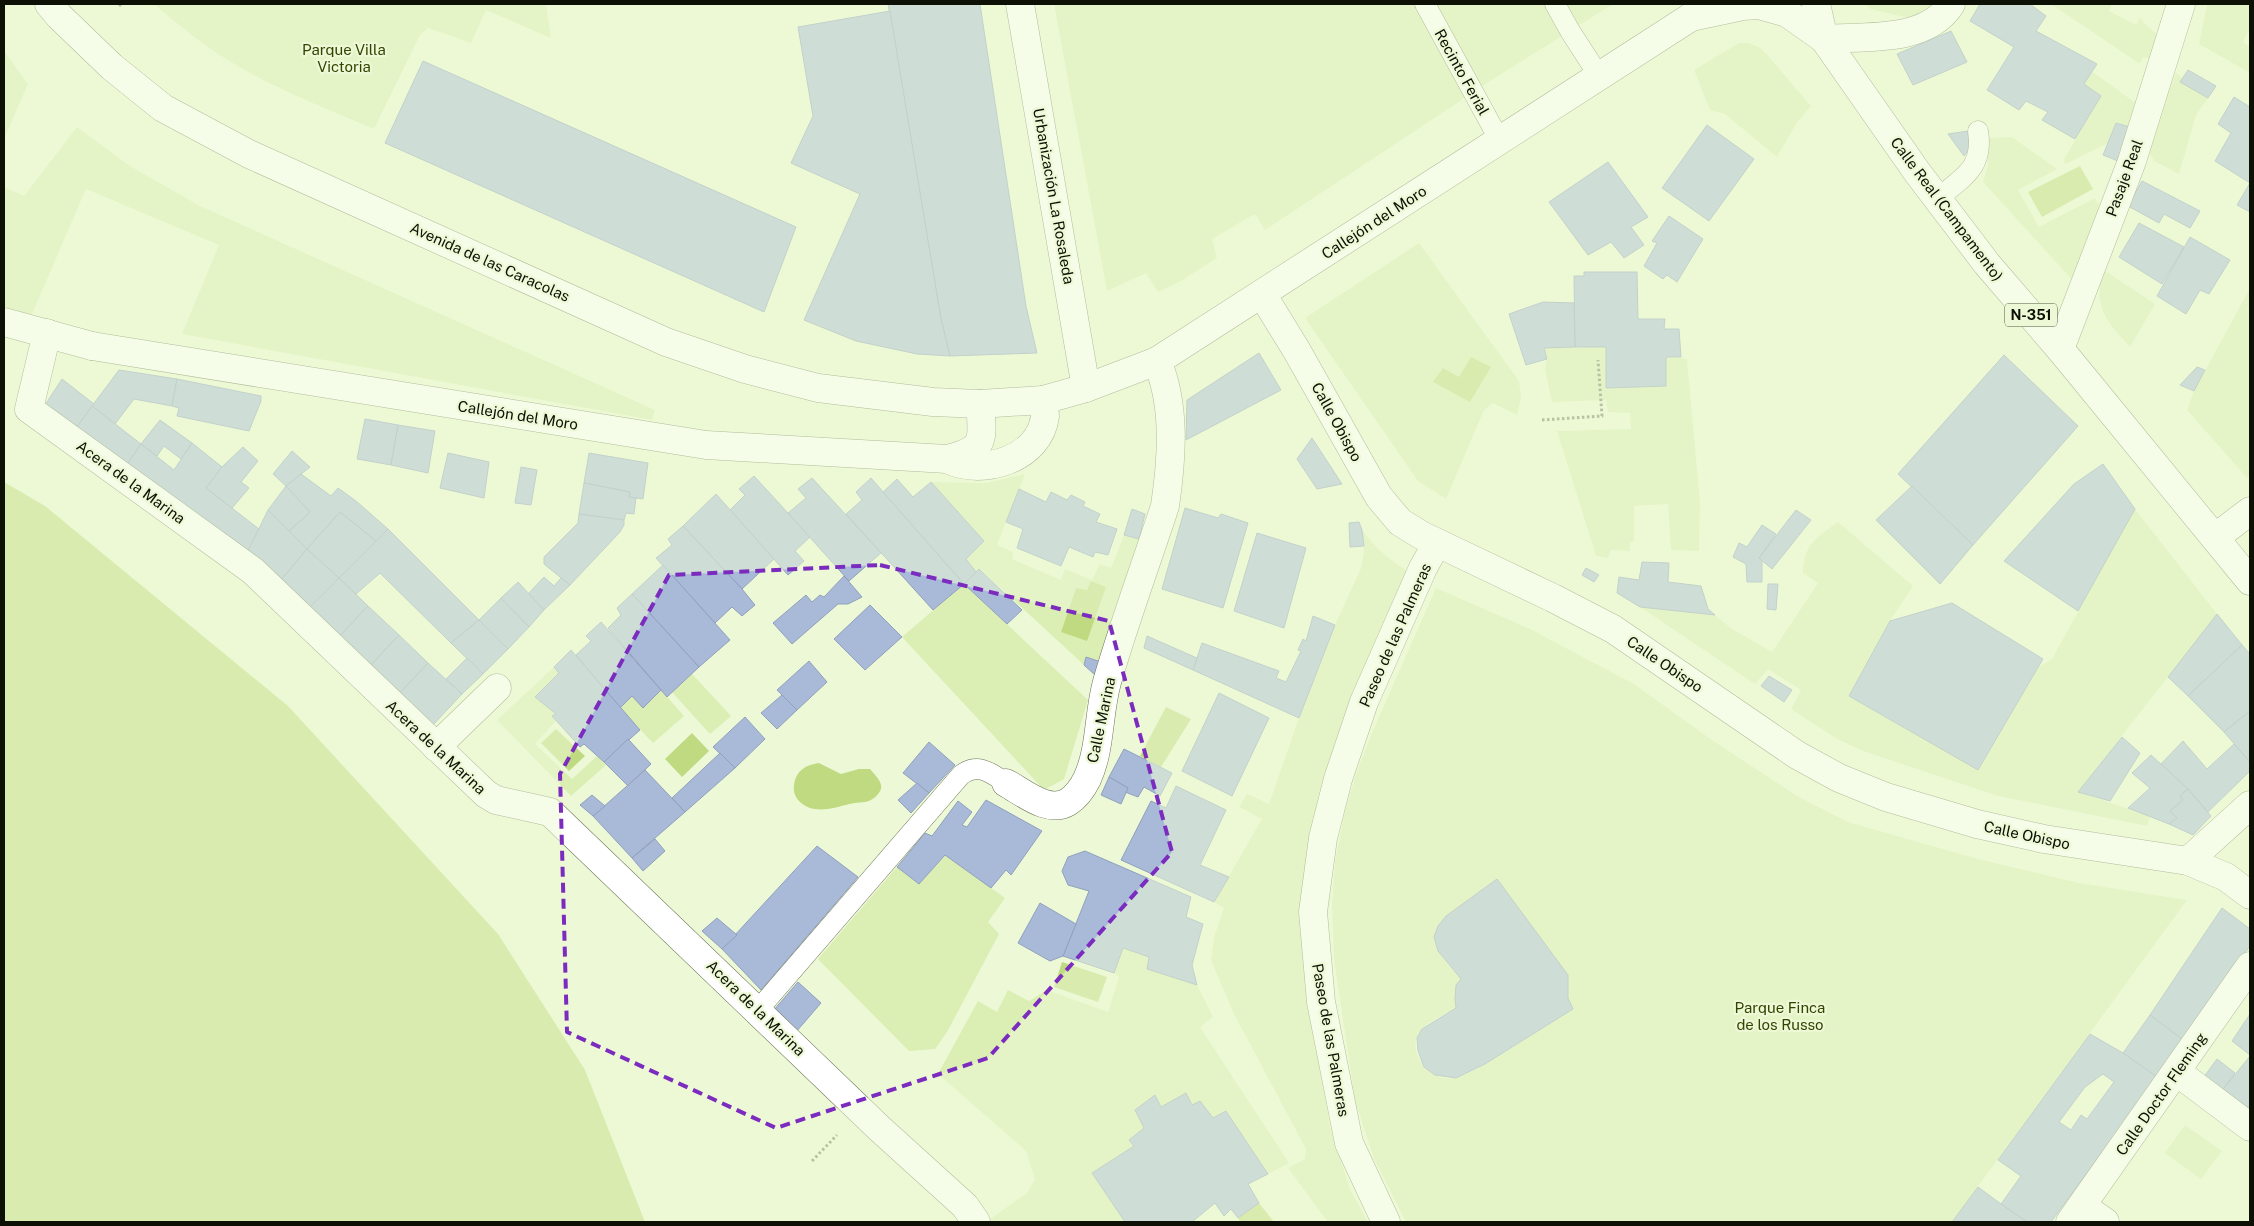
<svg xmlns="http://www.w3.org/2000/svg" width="2254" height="1226" font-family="'Public Sans',sans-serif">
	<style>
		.green { fill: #dbeeb4; fill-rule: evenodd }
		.water { fill: #c0da81 }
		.building { fill: #a9bad8; stroke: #90a0bd; fill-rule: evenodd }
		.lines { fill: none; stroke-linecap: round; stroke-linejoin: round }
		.service-casing { stroke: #6b7557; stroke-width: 21 }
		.pedestrian-casing { stroke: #6b7557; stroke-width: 29 }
		.minor-casing { stroke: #6b7557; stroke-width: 29 }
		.tertiary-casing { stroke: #6b7557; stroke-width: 29 }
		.trunk-casing { stroke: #6b7557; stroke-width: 29 }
		.path { stroke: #757c66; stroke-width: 3; stroke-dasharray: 2.5 2.5; stroke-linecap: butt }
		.service { stroke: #fff; stroke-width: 20 }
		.pedestrian { stroke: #fff; stroke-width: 28 }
		.minor { stroke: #fff; stroke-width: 28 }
		.tertiary { stroke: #fff; stroke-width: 28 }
		.trunk { stroke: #fff; stroke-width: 28 }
		.marked { fill: none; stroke: #7b2cbf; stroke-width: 4; stroke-dasharray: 10 6; stroke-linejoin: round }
		.labels { text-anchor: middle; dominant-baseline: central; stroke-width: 4.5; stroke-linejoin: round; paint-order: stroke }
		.shield { fill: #edf9d6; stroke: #505644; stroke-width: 1 }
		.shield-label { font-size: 14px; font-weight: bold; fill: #0d1005 }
		.park-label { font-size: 15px; fill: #344300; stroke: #edf9d6 }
		.street-label { font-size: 15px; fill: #0d1005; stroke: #edf9d6 }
	</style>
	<rect width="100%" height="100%" fill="#edf9d6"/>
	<!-- green -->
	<g class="green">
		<path d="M154,4H546L551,38L486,10L471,43L428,28L420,35L374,129C326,108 275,89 231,62C203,45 178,25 154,4Z"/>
		<polygon points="1054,4 1613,4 1501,74 1265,230 1255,214 1212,239 1217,258 1181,281 1158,292 1146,273 1107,291"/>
		<polygon points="1866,4 1941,4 1939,8 1909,18 1870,9"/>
		<polygon points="2051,4 2112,4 2109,11 2136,25 2140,17 2146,25 2158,35 2152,59 2143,57 2140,64"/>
		<polygon points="2207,4 2250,4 2250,29 2243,42 2250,47 2250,73 2199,44"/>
		<polygon points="1739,43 1749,43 1762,49 1811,106 1798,121 1777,157 1725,114 1710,110 1694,70"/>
		<polygon points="4,51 28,84 4,139"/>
		<polygon points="2093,72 2137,104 2130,127 2116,123 2108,143 2066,164 2063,161 2101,96 2084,84"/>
		<polygon points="2176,73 2182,78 2180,82 2208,98 2196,115 2179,174 2154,161 2147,149"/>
		<polygon points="77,127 130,166 200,206 655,410 652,420 182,334 219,245 86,189 32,314 18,313 4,307 4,187 24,196"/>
		<polygon points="2012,137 2057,169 2018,190 2039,227 2095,198 2101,209 2075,283 1983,182 1988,165 1987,138"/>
		<polygon points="1419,243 1519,381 1521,397 1517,415 1493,403 1484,410 1446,499 1418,481 1305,318"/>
		<path d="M2102,269L2155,304L2130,347C2105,319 2094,309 2102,269Z"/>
		<polygon points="2250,288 2250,476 2247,478 2187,410 2194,391"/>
		<polygon points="1606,347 1606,388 1666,386 1666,357 1687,359 1700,502 1699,551 1671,550 1668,504 1634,506 1634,541 1630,542 1630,551 1611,550 1608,558 1596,556 1557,431 1631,429 1630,413 1608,412 1606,400 1552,402 1545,370 1547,359 1544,348"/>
		<path d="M1025,474L997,545L1013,552L1012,559L1061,580L1065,569L1092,580L1100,564L1111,568L1124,535L1139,539L1101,662L1086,657L1084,665L980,569L976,572L966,559L984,541L931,482L986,483ZM1076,588L1087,590L1061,632Z"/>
		<path d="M2135,509L2217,614L2078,792L2150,816L2147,826L1998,796L1863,751L1837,739L1791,709L1801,690L1768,669L1755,684L1640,607L1715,615L1732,629L1772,652L1818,583L1803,573C1803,545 1817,537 1838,522L1913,586L1890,621L1849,696L1978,770L2039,667L2052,659Z"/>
		<path d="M1362,530C1376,548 1389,560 1408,571L1352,712L1311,1017L1330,1126L1350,1189L1368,1222H1328L1288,1168L1305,1159L1306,1149L1233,1012L1211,960L1214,937L1224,908L1214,902L1262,819L1239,807L1247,794L1269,804L1299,718L1335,625L1361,568L1364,551Z"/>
		<polygon points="964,584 1088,700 1064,779 1044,790 902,637"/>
		<path d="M1436,588L1530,629L1634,684L1712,740L1797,796L1848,822L1978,859L2079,883L2187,900L1952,1222H1406L1374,1159L1355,1101L1334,959L1332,906L1335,862L1345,810L1357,771L1371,735ZM1438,926L1573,1009C1551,1023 1530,1036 1508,1050C1492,1059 1476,1071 1458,1077C1436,1085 1409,1059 1417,1037C1422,1023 1445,1015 1456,1008C1454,997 1454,988 1461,979C1447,963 1429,948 1438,926Z"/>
		<polygon points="554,667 559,673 535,697 556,714 552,716 556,721 535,744 572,779 597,756 606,765 571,796 497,720"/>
		<polygon points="692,674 731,716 710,734 672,692"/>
		<polygon points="661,690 684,716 653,743 620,708 632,696 643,708"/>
		<polygon points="945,855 1005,898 988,922 999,934 947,1032 935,1049 909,1051 818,959 897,867 919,884"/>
		<polygon points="1123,948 1149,957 1147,969 1197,985 1213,1017 1200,1027 1289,1163 1268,1174 1227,1111 1213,1118 1200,1101 1192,1105 1186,1093 1161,1107 1155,1095 1135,1110 1144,1128 1129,1140 1134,1146 1092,1173 1125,1222 986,1222 1027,1193 1035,1179 1026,1151 938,1074 978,1001 997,1012 1008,990 1029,1001 1047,990 1108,1012 1119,977 1114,973"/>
		<polygon points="2185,1125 2222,1151 2201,1179 2165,1153"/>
	</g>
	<!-- water -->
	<g class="water">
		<polygon points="2080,166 2093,189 2042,217 2028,192"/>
		<polygon points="1471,357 1491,367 1470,402 1433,382 1443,368 1459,377"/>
		<polygon points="4,482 45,506 288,706 498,934 585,1070 645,1222 4,1222"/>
		<polygon points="1091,581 1106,587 1087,641 1061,632 1076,588 1087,590"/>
		<polygon points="1166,707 1191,719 1161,767 1140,756"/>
		<polygon points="556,729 585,756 569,771 541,743"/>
		<polygon points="692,733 709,751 682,777 665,759"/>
		<path d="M819,763L841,774L859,769H870C874,774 883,782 881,789C880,792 876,797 874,798C868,803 862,802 855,803C837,806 815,817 799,801C793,794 793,788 795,780C799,768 808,765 819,763Z"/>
		<polygon points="1062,962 1107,977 1098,1002 1054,987"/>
		<polygon points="1259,1203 1274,1222 1240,1222 1238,1218"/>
	</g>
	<!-- building -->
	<g class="building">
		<polygon points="888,4 980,4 1026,306 1037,353 950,356 941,319"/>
		<polygon points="1980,4 2030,4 2046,16 2036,31 2097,64 2084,84 2101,96 2075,139 2042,120 2048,112 2026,101 2019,110 1987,90 2014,47 1970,21"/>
		<polygon points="890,11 941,319 950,356 917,354 856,341 804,320 860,194 791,163 813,116 798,27"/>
		<polygon points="1951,31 1967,62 1913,85 1897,54"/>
		<polygon points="423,61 796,227 764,312 385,143"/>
		<polygon points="2188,70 2216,86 2208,98 2180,82"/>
		<polygon points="2234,97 2250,107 2250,183 2215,161 2231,133 2218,124"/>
		<polygon points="2116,123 2130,127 2118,161 2103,155"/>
		<polygon points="1707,125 1754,159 1709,221 1662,188"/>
		<polygon points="1968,131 1969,149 1964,156 1948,134"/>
		<polygon points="1608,162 1648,217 1631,227 1644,245 1624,258 1611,242 1588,255 1549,202"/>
		<polygon points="2142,181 2200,211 2190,228 2164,214 2159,223 2128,206"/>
		<polygon points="2250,183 2250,212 2237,205"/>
		<polygon points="1669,216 1703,239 1677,282 1667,275 1663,279 1644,266 1657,243 1652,241"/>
		<polygon points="2139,223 2184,247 2162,284 2119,257"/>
		<polygon points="2190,237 2230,260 2209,294 2200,290 2186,314 2157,296"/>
		<polygon points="1584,272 1637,272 1638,319 1665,319 1664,329 1679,329 1681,357 1666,357 1666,386 1606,388 1606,347 1575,347 1574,276 1584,276"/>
		<polygon points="1543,302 1574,303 1575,347 1544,348 1547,359 1526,365 1509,314"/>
		<polygon points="1259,353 1281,390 1186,440 1187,400"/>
		<polygon points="2004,355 2078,426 1973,545 1898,474"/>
		<polygon points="2197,367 2205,370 2194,391 2180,385"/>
		<polygon points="119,370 177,379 172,406 134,399 115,424 92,406"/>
		<polygon points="62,379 94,404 76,428 45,405"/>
		<polygon points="177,379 261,396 261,401 249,431 177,416 179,408 172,406"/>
		<polygon points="92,406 141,444 126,466 76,428"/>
		<polygon points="365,419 398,425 391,465 357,459"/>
		<polygon points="160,420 192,443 181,459 164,446 157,456 141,444"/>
		<polygon points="398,425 435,431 428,473 391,465"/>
		<polygon points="1312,438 1342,484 1317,489 1297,459"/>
		<polygon points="192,443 222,467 206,488 259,529 247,553 126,466 141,444 174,470"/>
		<polygon points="243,447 258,461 241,482 249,488 232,508 206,488 222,467"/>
		<polygon points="292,451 310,467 286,486 273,474"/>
		<polygon points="448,453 489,462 484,498 440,488"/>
		<polygon points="589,453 648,463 643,499 629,497 630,492 584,483"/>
		<polygon points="2103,464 2135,509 2078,611 2004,561 2074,484"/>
		<polygon points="521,467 537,470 531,505 515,503"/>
		<polygon points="301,474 331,496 338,488 356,501 388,529 376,541 340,512 307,549 289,531 310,512 286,486"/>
		<polygon points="754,476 810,537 795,551 804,561 788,575 730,510 745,495 739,489"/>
		<polygon points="812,478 881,553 849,581 788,513 806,498 798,489"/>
		<polygon points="871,478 964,584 933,610 846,514 862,500 856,492"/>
		<polygon points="897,479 913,497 931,482 984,541 966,559 976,572 964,584 883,492"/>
		<polygon points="584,483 630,492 629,497 636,498 634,514 626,513 624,520 579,514"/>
		<polygon points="286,486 310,512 289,531 268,510"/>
		<polygon points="1912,486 1973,545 1940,584 1876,520"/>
		<polygon points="1019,489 1046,502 1051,492 1067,500 1071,495 1085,502 1083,506 1100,514 1096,522 1117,529 1108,555 1095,552 1093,557 1069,547 1061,566 1017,548 1023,529 1006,522"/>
		<polygon points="716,494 774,559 742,589 683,526"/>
		<polygon points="1185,508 1218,518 1221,514 1248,523 1223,608 1162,589"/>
		<polygon points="1132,509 1145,514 1139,539 1124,535"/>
		<polygon points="268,510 307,549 281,580 247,553"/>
		<polygon points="1796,510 1811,520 1772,569 1759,558"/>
		<polygon points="340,512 376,541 339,578 307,549"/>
		<polygon points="579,514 624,520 624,525 620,532 570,585 544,564 544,557 578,523"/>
		<polygon points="1359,522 1362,530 1364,546 1350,547 1349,523"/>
		<polygon points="1762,525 1776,534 1759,558 1762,561 1762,582 1747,582 1746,564 1733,557 1739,543 1747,547"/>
		<polygon points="683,526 742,589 755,605 742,616 732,607 715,623 656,558 672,545 668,539"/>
		<polygon points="388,529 479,620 451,643 380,573 356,594 339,578"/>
		<polygon points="1257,533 1306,548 1284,628 1234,611"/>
		<polygon points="307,549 339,578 309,608 281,580"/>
		<polygon points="1642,562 1669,563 1668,582 1701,586 1708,609 1715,615 1640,607 1617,593 1619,577 1639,580"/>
		<polygon points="663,565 730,640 699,667 632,594"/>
		<polygon points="1586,568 1599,575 1594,582 1582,575"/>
		<polygon points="979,569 1022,610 1007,624 964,584"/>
		<polygon points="844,576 862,597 848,604 838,604 792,644 773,623 806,595 812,602 820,595 824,597"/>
		<polygon points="544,577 554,586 561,578 570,585 544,610 528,594"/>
		<polygon points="339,578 368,606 339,637 309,608"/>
		<polygon points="518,582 544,610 529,627 501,598"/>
		<polygon points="1768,584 1778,584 1776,610 1767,609"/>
		<polygon points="632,594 699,667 667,697 608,628 621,615 617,608"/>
		<polygon points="501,598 529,627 508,649 479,620"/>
		<polygon points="1952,603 2043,659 1978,770 1849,696 1890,621"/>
		<polygon points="870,605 902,637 865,670 834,639"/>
		<polygon points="368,606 399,635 369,667 339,637"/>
		<polygon points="2217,614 2242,645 2188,696 2168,677"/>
		<polygon points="1313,616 1335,625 1299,718 1193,670 1202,643 1279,671 1276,678 1286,682 1301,651 1298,650 1303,639 1306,641"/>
		<polygon points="479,620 508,649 483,674 451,643"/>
		<polygon points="601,622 661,690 643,708 632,696 620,708 576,655 591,641 586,636"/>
		<polygon points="399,635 428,663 399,694 369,667"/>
		<polygon points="1147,636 1197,658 1193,670 1144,648"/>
		<polygon points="2242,645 2250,654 2250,711 2224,732 2188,696"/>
		<polygon points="571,650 640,730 604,762 584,744 580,747 552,716 556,714 535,697 559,673 554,667"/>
		<polygon points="1086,657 1101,662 1095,675 1084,665"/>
		<polygon points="467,658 483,674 462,694 446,679"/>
		<polygon points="809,661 827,682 797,710 777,690"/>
		<polygon points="428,663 462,694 432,726 399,694"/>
		<polygon points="1769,676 1792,690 1784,702 1761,686"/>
		<polygon points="1219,693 1269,718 1232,796 1182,771"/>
		<polygon points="782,695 797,710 777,729 761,713"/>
		<polygon points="2250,711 2250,762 2224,732"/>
		<polygon points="745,717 765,739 735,768 713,747"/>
		<polygon points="2122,737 2140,753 2110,801 2078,792"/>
		<polygon points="628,739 651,764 628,786 604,762"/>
		<polygon points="2183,741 2207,769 2234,744 2250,762 2250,771 2208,812 2188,789 2161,764"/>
		<polygon points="929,742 955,765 929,793 903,773"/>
		<polygon points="1124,749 1172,773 1160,796 1144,787 1138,797 1125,792 1128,788 1109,777"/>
		<polygon points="720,753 735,768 685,812 672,798"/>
		<polygon points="2151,755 2188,789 2180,796 2183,800 2170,811 2177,818 2169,824 2128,808 2150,788 2132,773"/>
		<polygon points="645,770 685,812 632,858 593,816"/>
		<polygon points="1109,777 1128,788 1121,804 1101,795"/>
		<polygon points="917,783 929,793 911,813 898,800"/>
		<polygon points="1176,786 1226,810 1200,865 1229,877 1214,902 1121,860 1151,801 1166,808"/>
		<polygon points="2188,789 2211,816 2193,835 2169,824 2177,818 2170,811 2183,800 2180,796"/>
		<polygon points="592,795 605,806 593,816 580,805"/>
		<polygon points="986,800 1042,831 1011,875 1006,870 991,888 945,855 919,884 897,867 925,833 932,836 958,801 972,812 962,825 967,827"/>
		<polygon points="655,839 665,851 643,871 632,858"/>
		<polygon points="817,846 858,877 761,990 722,949"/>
		<polygon points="1085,851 1191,897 1186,917 1203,924 1192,965 1197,985 1147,969 1149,957 1123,948 1114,973 1063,956 1089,891 1068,885 1062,871 1068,857"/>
		<polygon points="1497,879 1568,975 1568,998 1573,1009 1485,1064 1456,1078 1435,1075 1424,1067 1418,1051 1417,1038 1422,1029 1456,1008 1455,999 1456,985 1461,979 1438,951 1434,937 1438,926 1446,916"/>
		<polygon points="1040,903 1076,924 1063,956 1050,961 1018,943"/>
		<polygon points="2222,908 2250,929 2250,946 2183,1040 2150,1015"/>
		<polygon points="717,918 737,935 722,949 702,931"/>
		<polygon points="798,982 821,1003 796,1032 773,1011"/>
		<polygon points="2250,1014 2250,1055 2232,1041"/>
		<polygon points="2150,1015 2183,1040 2157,1077 2123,1053"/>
		<path d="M2090,1034L2123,1053L2157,1077L2051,1222H2027L2001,1204L2021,1176L1998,1160ZM2103,1074L2114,1082L2087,1119L2081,1115L2071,1130L2059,1122L2085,1087Z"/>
		<polygon points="2250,1056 2250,1117 2221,1092"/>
		<polygon points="2217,1059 2235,1073 2221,1092 2203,1078"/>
		<polygon points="1186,1093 1192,1105 1200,1101 1213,1118 1226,1111 1268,1174 1248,1184 1259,1203 1238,1218 1231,1209 1224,1216 1215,1203 1192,1222 1125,1222 1092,1173 1134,1146 1129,1140 1144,1128 1135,1110 1155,1095 1161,1107"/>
		<polygon points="1978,1187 2001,1204 2027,1222 1952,1222"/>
	</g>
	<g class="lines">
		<defs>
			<g id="service">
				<polyline points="1425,4 1500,141"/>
				<polyline points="1555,4 1570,31 1599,76"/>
				<path d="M1937,199C1963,177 1984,168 1978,131"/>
				<path d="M758,1010L961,775C978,762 991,773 1006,783"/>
			</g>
			<g id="pedestrian">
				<polyline points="4,322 92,346"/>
				<polyline points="47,333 29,409 253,571 486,794 496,800 550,812 879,1128 965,1206 976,1222"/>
				<polyline points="436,747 497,688"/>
				<polyline points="2177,1072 2250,1127"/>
				<polyline points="2082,1206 2105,1222"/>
			</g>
			<g id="minor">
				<polyline points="1020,4 1086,388"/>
				<path d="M1824,39C1865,36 1927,43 1951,4"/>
				<path d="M92,346L706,445L947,459C986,449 983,441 980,404"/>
				<polyline points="2060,349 2132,161 2181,4"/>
				<path d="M949,460C983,476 1040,459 1045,416C1045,411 1043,405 1043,400"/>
				<polyline points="2216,537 2250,511"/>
				<path d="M1006,783C1023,792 1048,814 1068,802C1076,797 1083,787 1087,779C1101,749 1098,714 1107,682C1124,623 1146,564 1165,506C1172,458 1176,406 1157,361"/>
				<polyline points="2188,861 2250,805"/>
				<polyline points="1386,1222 1349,1143 1321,1002 1313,912 1323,838 1338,779 1364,702 1423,568 1437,543"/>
			</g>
			<g id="tertiary">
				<polyline points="49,4 59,16 112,67 163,108 249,154 666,342 745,369 818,388 933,402 980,404 1043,400 1086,388 1157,361 1691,17"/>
				<polyline points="1262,294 1297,351 1379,497 1400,522 1421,535 1553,598 1613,629 1797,755 1839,778 1886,797 1977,824 2044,839 2188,861 2226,877 2250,895"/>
				<polyline points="2070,1222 2250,966"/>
			</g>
			<g id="trunk">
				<polyline points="1816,4 1824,39"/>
				<polyline points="1691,17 1743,6 1759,5 1787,13 1824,39 1917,172 1987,264 2060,349 2250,581"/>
			</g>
		</defs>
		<!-- service casing -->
		<use href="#service" class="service-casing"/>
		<!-- pedestrian casing -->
		<use href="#pedestrian" class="pedestrian-casing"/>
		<!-- minor casing -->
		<use href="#minor" class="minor-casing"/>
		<!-- tertiary casing -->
		<use href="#tertiary" class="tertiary-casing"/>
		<!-- trunk casing -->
		<use href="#trunk" class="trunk-casing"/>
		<!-- path -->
		<g class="path">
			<polyline points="119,6 121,4"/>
			<polyline points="1542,420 1602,416 1598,360"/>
			<polyline points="812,1161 837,1135"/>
		</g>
		<!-- service -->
		<use href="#service" class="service"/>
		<!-- pedestrian -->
		<use href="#pedestrian" class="pedestrian"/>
		<!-- minor -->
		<use href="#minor" class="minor"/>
		<!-- tertiary -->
		<use href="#tertiary" class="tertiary"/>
		<!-- trunk -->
		<use href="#trunk" class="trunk"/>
	</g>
	<!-- marked area -->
	<path d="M0 0H2254V1226H0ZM880,565L1109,621L1172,852L988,1058L776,1128L567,1032L560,774L669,575Z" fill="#edf9d6" fill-opacity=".55" fill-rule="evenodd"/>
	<path class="marked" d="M880,565L1109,621L1172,852L988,1058L776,1128L567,1032L560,774L669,575Z"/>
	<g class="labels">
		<!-- shield labels -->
		<rect class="shield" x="2005" y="303.5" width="52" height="23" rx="4"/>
		<g class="shield-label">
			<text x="2031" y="315">N-351</text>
		</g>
		<!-- park labels -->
		<g class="park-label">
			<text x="344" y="49">Parque Villa<tspan x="344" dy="17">Victoria</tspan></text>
			<text x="1780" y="1007">Parque Finca<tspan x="1780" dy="17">de los Russo</tspan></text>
		</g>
		<!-- street labels -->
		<g class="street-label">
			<text transform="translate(1462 72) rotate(61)">Recinto Ferial</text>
			<text transform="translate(2124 178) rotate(-70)">Pasaje Real</text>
			<text transform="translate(1054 196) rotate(80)">Urbanización La Rosaleda</text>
			<text transform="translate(1947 209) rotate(53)">Calle Real (Campamento)</text>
			<text transform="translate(1374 222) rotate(-33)">Callejón del Moro</text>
			<text transform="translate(490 262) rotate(24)">Avenida de las Caracolas</text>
			<text transform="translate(518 415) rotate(9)">Callejón del Moro</text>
			<text transform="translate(1337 422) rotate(61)">Calle Obispo</text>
			<text transform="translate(131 482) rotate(36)">Acera de la Marina</text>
			<text transform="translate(1395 635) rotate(-66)">Paseo de las Palmeras</text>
			<text transform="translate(1665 664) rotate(34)">Calle Obispo</text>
			<text transform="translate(1101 720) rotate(-78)">Calle Marina</text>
			<text transform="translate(436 747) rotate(43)">Acera de la Marina</text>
			<text transform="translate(2027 835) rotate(12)">Calle Obispo</text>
			<text transform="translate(756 1008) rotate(44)">Acera de la Marina</text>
			<text transform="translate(1331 1040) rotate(80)">Paseo de las Palmeras</text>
			<text transform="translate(2161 1094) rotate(-55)">Calle Doctor Fleming</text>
		</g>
	</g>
	<!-- border -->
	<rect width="2254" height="1226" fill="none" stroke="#0d1005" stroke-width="10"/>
</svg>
